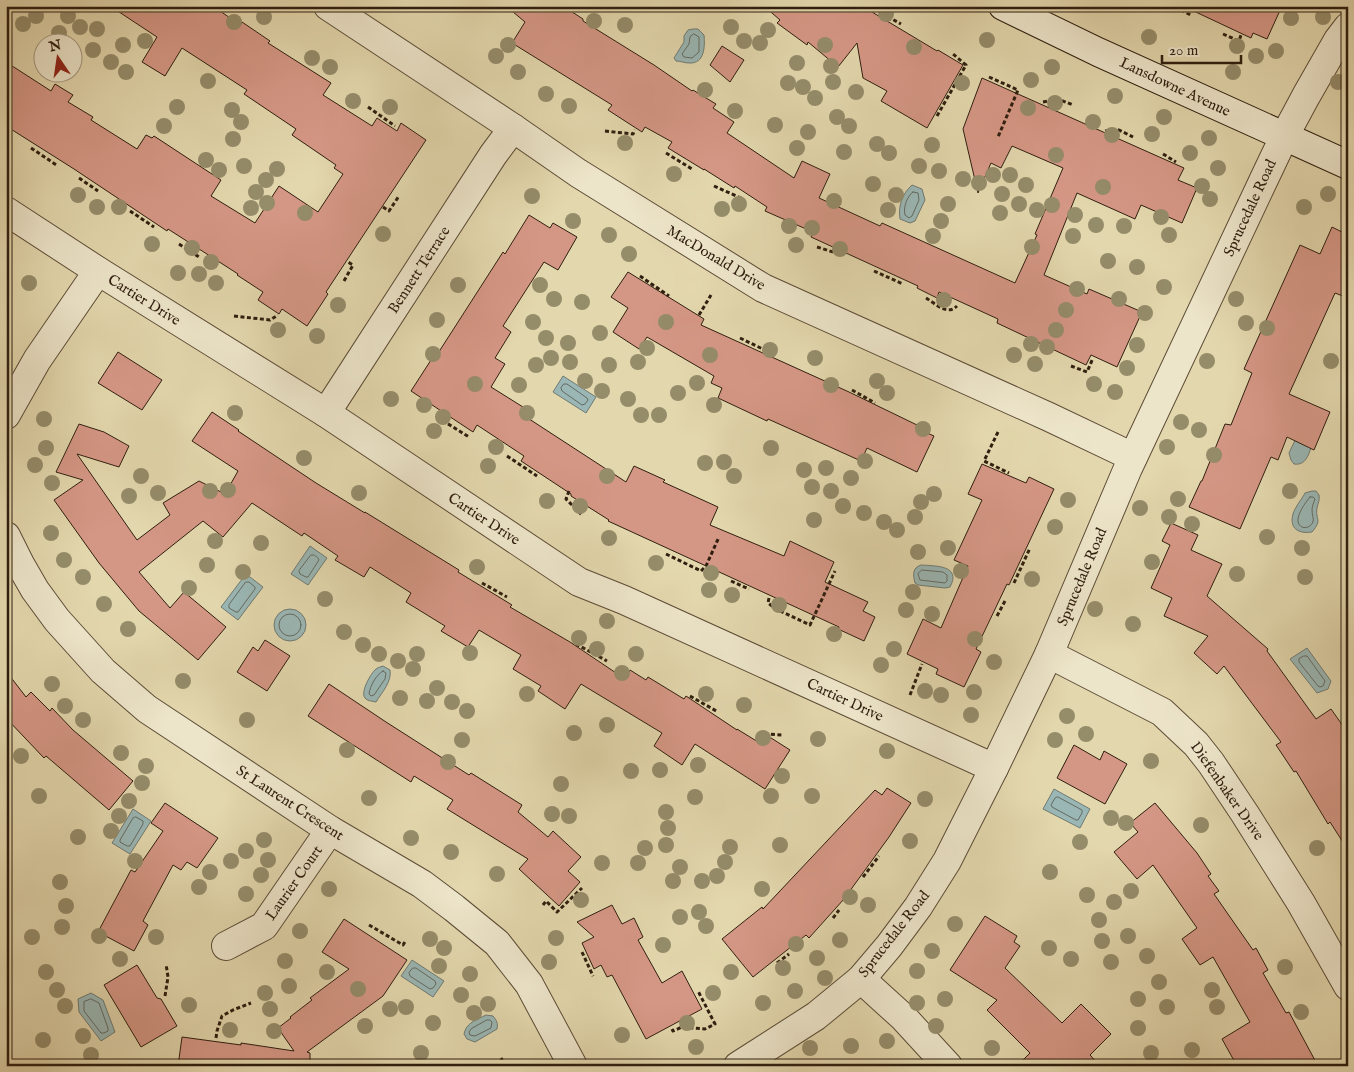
<svg xmlns="http://www.w3.org/2000/svg" width="1354" height="1072" font-family="'IM FELL English',serif">
	<style>
		.water { fill: #9ab7b5; stroke: #6f7a73 }
		.lines { fill: none; stroke-linecap: round; stroke-linejoin: round }
		.shore { stroke: #646a62; stroke-width: 1 }
		.building { fill: #d59785; stroke: #2f1e0f }
		.minor-casing { stroke: #5c4c36; stroke-width: 30 }
		.secondary-casing { stroke: #2f1e0f; stroke-width: 30 }
		.path { stroke: #2f1e0f; stroke-width: 3; stroke-dasharray: 4 2.5; stroke-linecap: butt }
		.minor { stroke: #ede5ca; stroke-width: 28 }
		.secondary { stroke: #ede5ca; stroke-width: 28 }
		.tree { fill: #958c6a }
		.labels { text-anchor: middle; dominant-baseline: central; stroke-width: 4; stroke-linejoin: round; paint-order: stroke }
		.street-label { font-size: 15px; fill: #2f1e0f; stroke: #ede5ca }
	</style>
	<rect width="100%" height="100%" fill="#e3d7ad"/>
	<filter id="stains"><feTurbulence type="fractalNoise" baseFrequency=".004" numOctaves="4"/><feColorMatrix values="0 0 0 0 .2 0 0 0 0 .09 0 0 0 0 .02 0 0 0 .5 -.17"/></filter>
	<radialGradient id="worn" r=".72"><stop offset=".6" stop-color="#630" stop-opacity="0"/><stop offset="1" stop-color="#630" stop-opacity=".3"/></radialGradient>
	<!-- water -->
	<g class="water">
		<path d="M693,29H698L704,35C705,46 705,64 689,63C685,63 680,61 676,61L674,58L684,42V36L688,30Z"/>
		<path d="M912,185L922,189L925,200L915,221L910,223L900,219C898,206 902,194 912,185Z"/>
		<polygon points="563,376 596,397 586,413 553,392"/>
		<path d="M1299,432L1314,440C1309,451 1308,466 1294,464L1291,460L1289,453Z"/>
		<path d="M1312,491H1316L1319,495C1320,500 1318,503 1317,508C1315,520 1323,519 1312,532C1299,534 1289,529 1293,514C1295,507 1302,499 1305,493Z"/>
		<polygon points="310,546 327,558 308,585 291,574"/>
		<path d="M921,565C935,566 962,565 950,587L945,588L918,585L915,583C913,575 912,568 921,565Z"/>
		<polygon points="246,574 263,587 238,620 221,607"/>
		<circle cx="290" cy="625" r="16"/>
		<polygon points="1307,648 1331,681 1328,689 1317,693 1290,659"/>
		<path d="M383,666L390,670C392,682 382,692 376,702C372,701 367,701 365,698C360,692 371,673 376,669C379,667 380,667 383,666Z"/>
		<polygon points="1054,789 1090,809 1080,828 1043,809"/>
		<polygon points="133,809 151,821 130,854 112,843"/>
		<polygon points="412,960 444,981 433,997 401,976"/>
		<polygon points="91,993 103,1000 115,1032 101,1041 79,1012 78,999"/>
		<path d="M486,1015L493,1016C497,1021 498,1023 497,1029L475,1042L467,1039L464,1034C466,1023 476,1020 486,1015Z"/>
	</g>
	<g class="lines">
		<!-- shore -->
		<g class="shore">
			<polygon points="694,34 699,37 699,52 692,58 684,57 682,54 689,44 690,37"/>
			<path d="M913,192L918,193L919,200L912,216L909,218L905,215C903,208 907,196 913,192Z"/>
			<polygon points="564,384 567,384 587,398 588,400 585,404 582,405 562,391 561,388"/>
			<path d="M1310,497H1313L1315,499C1314,502 1312,506 1312,510C1312,515 1314,518 1313,522C1310,529 1300,530 1298,522C1297,514 1305,503 1310,497Z"/>
			<path d="M311,555C314,554 318,557 319,560L308,577H306L300,574L299,571Z"/>
			<polygon points="922,570 943,572 947,575 947,581 945,583 920,580 918,574"/>
			<polygon points="246,582 249,582 255,587 255,589 238,612 236,612 229,608 229,605"/>
			<circle cx="290" cy="625" r="11"/>
			<polygon points="1304,656 1307,656 1325,681 1323,686 1320,687 1318,686 1299,662 1299,659"/>
			<path d="M383,671L386,673L385,679L374,695L371,696L369,694C370,686 376,675 383,671Z"/>
			<polygon points="1058,797 1082,810 1082,813 1078,820 1076,820 1052,807 1051,805 1055,798"/>
			<polygon points="136,817 143,821 143,824 130,846 127,846 120,842 120,840 133,818"/>
			<polygon points="413,968 416,968 435,981 436,984 433,988 430,989 410,976 409,973"/>
			<polygon points="91,999 99,1003 108,1028 108,1031 104,1033 101,1033 84,1011 84,1002"/>
			<polygon points="487,1020 490,1020 492,1022 491,1028 475,1036 470,1035 469,1032 471,1029"/>
		</g>
	</g>
	<!-- building -->
	<g class="building">
		<polygon points="110,6 213,6 240,25 242,22 270,41 268,43 331,83 323,95 372,126 377,118 397,131 401,123 426,140 326,292 328,294 307,326 282,309 279,314 258,300 263,292 237,275 238,274 168,229 167,231 74,169 6,126 6,62 51,91 55,84 73,95 68,102 93,117 91,120 137,149 146,135 152,138 154,136 221,180 211,196 255,223 279,186 318,212 343,174 334,168 336,165 292,135 296,129 244,94 247,90 182,48 165,76 142,62 157,37"/>
		<polygon points="506,6 563,6 583,19 583,21 654,65 692,91 693,90 716,104 713,108 734,122 727,133 794,178 802,161 830,174 819,198 880,226 882,223 1015,283 1037,235 1035,234 1063,168 1012,146 1001,168 991,163 978,193 963,129 982,78 1184,168 1178,180 1197,188 1182,223 1141,205 1135,219 1077,193 1044,275 1087,294 1089,289 1142,312 1117,367 1091,355 1086,365 997,323 998,319 939,292 937,298 917,288 918,286 811,237 813,232 765,211 767,207 735,186 734,188 704,169 704,170 668,148 672,142 645,127 642,132 608,110 612,105 512,43 525,22"/>
		<polygon points="764,6 862,6 937,51 938,50 963,65 927,128 881,101 887,91 863,78 857,43 838,67 808,42 807,45 777,23 780,20"/>
		<polygon points="1183,6 1282,6 1267,39 1253,33 1251,38"/>
		<polygon points="722,46 744,60 730,82 710,65"/>
		<polygon points="529,215 550,228 553,223 577,237 558,270 544,262 503,326 511,332 495,358 505,364 491,387 523,407 520,413 626,482 634,466 665,480 663,482 718,507 710,525 784,556 790,541 834,562 825,582 868,602 863,611 875,617 864,641 838,629 839,627 608,521 609,520 571,496 571,494 521,461 524,456 477,425 473,432 411,391 431,360 433,361 503,252 505,254"/>
		<polygon points="1332,227 1348,235 1348,298 1335,293 1289,394 1330,412 1314,450 1287,437 1278,460 1271,457 1240,529 1189,507 1201,481 1202,481 1225,424 1231,425 1252,373 1244,369 1300,245 1320,254"/>
		<polygon points="628,272 704,319 701,325 849,392 917,425 916,428 934,436 917,472 867,448 861,461 768,419 767,421 718,398 722,388 711,383 714,376 647,337 639,349 613,332 628,308 611,297"/>
		<polygon points="118,352 162,380 142,410 98,383"/>
		<polygon points="212,412 239,430 238,431 316,483 365,513 365,512 459,570 458,572 512,605 510,607 570,642 625,679 630,670 646,680 648,677 684,699 686,696 737,730 737,729 763,745 768,736 790,750 765,789 695,744 682,765 654,746 662,733 581,684 565,709 538,691 541,686 513,669 521,655 479,630 468,647 441,631 445,626 406,602 411,593 370,567 364,577 335,560 338,556 304,533 302,536 252,503 223,537 203,521 139,572 170,608 184,592 226,627 198,660 139,611 99,563 54,500 83,480 56,472 79,424 104,432 129,446 119,467 77,454 137,540 170,515 163,503 199,481 225,494 238,471 192,441"/>
		<polygon points="982,464 1026,483 1029,477 1054,489 1009,585 1007,584 976,649 981,652 964,687 936,674 938,669 907,654 923,619 941,628 968,566 954,560 982,500 968,494"/>
		<polygon points="1171,523 1198,535 1191,550 1222,564 1207,596 1268,649 1267,651 1316,719 1331,709 1348,733 1348,850 1330,822 1328,824 1296,771 1294,772 1276,745 1281,742 1224,666 1217,674 1194,653 1208,636 1164,616 1172,598 1151,588 1170,545 1162,541"/>
		<polygon points="265,640 290,656 267,691 237,672 253,647 258,651"/>
		<polygon points="6,671 26,697 31,692 50,711 52,708 73,730 133,781 109,810 46,756 44,758 6,718"/>
		<polygon points="329,684 386,722 469,775 471,773 522,805 518,812 548,837 553,831 581,857 568,871 580,882 559,906 519,869 528,859 447,809 453,800 414,776 411,782 308,716"/>
		<polygon points="1074,745 1100,760 1104,751 1127,764 1105,804 1057,778"/>
		<polygon points="887,788 911,803 889,837 844,899 809,938 806,935 753,977 722,939 762,907 763,909 875,790 882,795"/>
		<polygon points="165,803 218,838 197,868 187,862 181,870 173,865 143,921 148,925 134,951 98,932 131,870 135,872 163,831 151,823"/>
		<polygon points="1155,803 1197,853 1211,874 1208,876 1219,891 1214,894 1253,950 1256,948 1268,970 1263,973 1286,1013 1289,1012 1318,1066 1237,1066 1222,1039 1250,1022 1213,957 1200,965 1182,939 1197,928 1153,865 1137,879 1114,852 1138,832 1130,823"/>
		<polygon points="612,905 622,924 634,918 643,937 638,940 662,983 682,971 702,1009 646,1039 612,975 607,977 601,965 594,969 582,943 594,937 577,922"/>
		<polygon points="985,916 1017,936 1014,942 1020,946 1005,968 1062,1023 1081,1004 1111,1034 1090,1055 1100,1066 1017,1066 1030,1053 987,1010 997,1000 950,970"/>
		<polygon points="344,919 407,960 383,996 307,1052 310,1053 310,1066 178,1066 182,1037 241,1045 241,1043 294,1051 278,1028 291,1018 290,1017 312,1000 310,998 349,969 322,952"/>
		<polygon points="137,965 157,998 161,999 177,1026 141,1047 104,985"/>
	</g>
	<g class="lines">
		<defs>
			<g id="minor">
				<polyline points="328,6 513,128 578,173 763,288 1049,417 1133,457"/>
				<polyline points="6,211 98,271 326,413 579,582 624,600 994,768"/>
				<polyline points="326,413 493,155 513,128"/>
				<polyline points="6,415 37,360 98,271"/>
				<polyline points="6,536 20,564 35,590 57,620 103,671 147,709 330,830 422,884 454,908 497,943 529,984 573,1066"/>
				<polyline points="1049,654 1162,712 1196,744 1211,763 1245,814 1301,903 1348,986"/>
				<polyline points="226,946 264,926 330,830"/>
				<polyline points="861,979 904,1018 948,1066"/>
				<polyline points="738,1066 816,1016 861,979 889,946 918,907 947,861 994,768 1049,654 1128,468 1265,177 1284,137 1306,96 1338,40 1348,27"/>
			</g>
			<polyline id="secondary" points="1003,6 1098,52 1348,165"/>
		</defs>
		<!-- minor casing -->
		<use href="#minor" class="minor-casing"/>
		<!-- secondary casing -->
		<use href="#secondary" class="secondary-casing"/>
		<!-- path -->
		<g class="path">
			<polyline points="1175,7 1191,15"/>
			<polyline points="887,19 892,19 901,24"/>
			<polyline points="1223,34 1239,41 1241,35"/>
			<polyline points="989,77 1018,90 998,137"/>
			<polyline points="1043,102 1058,99 1073,105"/>
			<polyline points="368,107 395,126"/>
			<polyline points="937,116 966,65 953,54"/>
			<polyline points="605,131 633,134 635,130"/>
			<polyline points="1105,131 1119,130 1133,137"/>
			<polyline points="31,148 58,166"/>
			<polyline points="666,153 692,169"/>
			<polyline points="1163,154 1176,162"/>
			<polyline points="79,178 98,191"/>
			<polyline points="714,186 743,199"/>
			<polyline points="383,207 389,211 399,196"/>
			<polyline points="130,211 154,227"/>
			<polyline points="179,244 199,257"/>
			<polyline points="817,247 833,252"/>
			<polyline points="874,271 903,284"/>
			<polyline points="640,276 669,296"/>
			<polyline points="344,281 353,265 348,262"/>
			<path d="M926,298C936,304 947,316 957,306"/>
			<polyline points="699,315 711,295"/>
			<polyline points="234,316 270,320 278,315"/>
			<polyline points="740,338 771,353"/>
			<polyline points="1071,366 1087,372 1093,358"/>
			<polyline points="852,390 875,403"/>
			<polyline points="437,417 469,437"/>
			<polyline points="998,432 984,461 1009,473"/>
			<polyline points="507,456 537,476"/>
			<polyline points="569,491 566,499 583,516"/>
			<polyline points="666,554 701,571 706,566 719,537"/>
			<polyline points="731,581 749,589"/>
			<polyline points="482,583 507,597"/>
			<polyline points="1014,583 1030,548"/>
			<polyline points="769,598 768,603 776,609 810,625 835,571"/>
			<polyline points="997,616 1005,601"/>
			<polyline points="576,644 607,661"/>
			<polyline points="910,695 922,664"/>
			<polyline points="690,696 718,712"/>
			<polyline points="760,739 765,734 782,735"/>
			<polyline points="863,877 879,856"/>
			<polyline points="543,905 546,901 557,912 582,888"/>
			<polyline points="833,918 839,910"/>
			<polyline points="369,925 403,945 406,940"/>
			<polyline points="582,952 593,976"/>
			<polyline points="777,963 789,954"/>
			<polyline points="165,996 168,977 166,964"/>
			<polyline points="672,1029 673,1031 682,1027 705,1029 715,1024 698,991"/>
			<polyline points="216,1038 217,1031 222,1016 233,1010 251,1003"/>
			<polyline points="501,1058 505,1066"/>
		</g>
		<!-- minor -->
		<use href="#minor" class="minor"/>
		<!-- secondary -->
		<use href="#secondary" class="secondary"/>
	</g>
	<!-- trees -->
	<g class="tree">
		<circle cx="886" cy="14" r="8"/>
		<circle cx="36" cy="16" r="8"/>
		<circle cx="68" cy="16" r="8"/>
		<circle cx="264" cy="17" r="8"/>
		<circle cx="1323" cy="17" r="8"/>
		<circle cx="1291" cy="18" r="8"/>
		<circle cx="594" cy="21" r="8"/>
		<circle cx="234" cy="22" r="8"/>
		<circle cx="23" cy="24" r="8"/>
		<circle cx="625" cy="25" r="8"/>
		<circle cx="80" cy="27" r="8"/>
		<circle cx="731" cy="27" r="8"/>
		<circle cx="97" cy="29" r="8"/>
		<circle cx="768" cy="30" r="8"/>
		<circle cx="59" cy="33" r="8"/>
		<circle cx="1149" cy="37" r="8"/>
		<circle cx="987" cy="40" r="8"/>
		<circle cx="145" cy="41" r="8"/>
		<circle cx="744" cy="41" r="8"/>
		<circle cx="760" cy="43" r="8"/>
		<circle cx="123" cy="45" r="8"/>
		<circle cx="508" cy="45" r="8"/>
		<circle cx="825" cy="45" r="8"/>
		<circle cx="1237" cy="46" r="8"/>
		<circle cx="914" cy="47" r="8"/>
		<circle cx="93" cy="50" r="8"/>
		<circle cx="1276" cy="51" r="8"/>
		<circle cx="496" cy="56" r="8"/>
		<circle cx="1256" cy="56" r="8"/>
		<circle cx="312" cy="58" r="8"/>
		<circle cx="111" cy="62" r="8"/>
		<circle cx="797" cy="63" r="8"/>
		<circle cx="831" cy="66" r="8"/>
		<circle cx="330" cy="67" r="8"/>
		<circle cx="1052" cy="67" r="8"/>
		<circle cx="126" cy="72" r="8"/>
		<circle cx="518" cy="72" r="8"/>
		<circle cx="1233" cy="72" r="8"/>
		<circle cx="1031" cy="80" r="8"/>
		<circle cx="208" cy="81" r="8"/>
		<circle cx="833" cy="82" r="8"/>
		<circle cx="1338" cy="82" r="8"/>
		<circle cx="788" cy="83" r="8"/>
		<circle cx="962" cy="83" r="8"/>
		<circle cx="803" cy="87" r="8"/>
		<circle cx="705" cy="90" r="8"/>
		<circle cx="856" cy="92" r="8"/>
		<circle cx="546" cy="94" r="8"/>
		<circle cx="1115" cy="96" r="8"/>
		<circle cx="815" cy="98" r="8"/>
		<circle cx="353" cy="101" r="8"/>
		<circle cx="1055" cy="103" r="8"/>
		<circle cx="569" cy="106" r="8"/>
		<circle cx="177" cy="107" r="8"/>
		<circle cx="390" cy="107" r="8"/>
		<circle cx="1028" cy="108" r="8"/>
		<circle cx="232" cy="110" r="8"/>
		<circle cx="735" cy="111" r="8"/>
		<circle cx="837" cy="117" r="8"/>
		<circle cx="1164" cy="117" r="8"/>
		<circle cx="241" cy="122" r="8"/>
		<circle cx="1093" cy="122" r="8"/>
		<circle cx="775" cy="125" r="8"/>
		<circle cx="164" cy="126" r="8"/>
		<circle cx="849" cy="126" r="8"/>
		<circle cx="808" cy="132" r="8"/>
		<circle cx="1152" cy="134" r="8"/>
		<circle cx="1112" cy="135" r="8"/>
		<circle cx="1209" cy="138" r="8"/>
		<circle cx="233" cy="139" r="8"/>
		<circle cx="625" cy="143" r="8"/>
		<circle cx="877" cy="144" r="8"/>
		<circle cx="932" cy="145" r="8"/>
		<circle cx="797" cy="148" r="8"/>
		<circle cx="844" cy="152" r="8"/>
		<circle cx="889" cy="153" r="8"/>
		<circle cx="1190" cy="153" r="8"/>
		<circle cx="1056" cy="155" r="8"/>
		<circle cx="206" cy="160" r="8"/>
		<circle cx="244" cy="166" r="8"/>
		<circle cx="919" cy="166" r="8"/>
		<circle cx="1218" cy="168" r="8"/>
		<circle cx="277" cy="169" r="8"/>
		<circle cx="219" cy="170" r="8"/>
		<circle cx="939" cy="171" r="8"/>
		<circle cx="674" cy="174" r="8"/>
		<circle cx="993" cy="175" r="8"/>
		<circle cx="1010" cy="175" r="8"/>
		<circle cx="963" cy="179" r="8"/>
		<circle cx="266" cy="180" r="8"/>
		<circle cx="979" cy="183" r="8"/>
		<circle cx="873" cy="184" r="8"/>
		<circle cx="1026" cy="185" r="8"/>
		<circle cx="1202" cy="186" r="8"/>
		<circle cx="1103" cy="187" r="8"/>
		<circle cx="256" cy="192" r="8"/>
		<circle cx="1002" cy="194" r="8"/>
		<circle cx="1328" cy="194" r="8"/>
		<circle cx="78" cy="195" r="8"/>
		<circle cx="896" cy="195" r="8"/>
		<circle cx="532" cy="196" r="8"/>
		<circle cx="1210" cy="199" r="8"/>
		<circle cx="834" cy="201" r="8"/>
		<circle cx="267" cy="203" r="8"/>
		<circle cx="739" cy="204" r="8"/>
		<circle cx="948" cy="204" r="8"/>
		<circle cx="1019" cy="204" r="8"/>
		<circle cx="1052" cy="205" r="8"/>
		<circle cx="97" cy="207" r="8"/>
		<circle cx="119" cy="207" r="8"/>
		<circle cx="1304" cy="207" r="8"/>
		<circle cx="251" cy="208" r="8"/>
		<circle cx="722" cy="209" r="8"/>
		<circle cx="888" cy="210" r="8"/>
		<circle cx="1037" cy="210" r="8"/>
		<circle cx="305" cy="213" r="8"/>
		<circle cx="1000" cy="213" r="8"/>
		<circle cx="1075" cy="215" r="8"/>
		<circle cx="1161" cy="217" r="8"/>
		<circle cx="573" cy="221" r="8"/>
		<circle cx="941" cy="221" r="8"/>
		<circle cx="1096" cy="225" r="8"/>
		<circle cx="789" cy="226" r="8"/>
		<circle cx="1124" cy="226" r="8"/>
		<circle cx="812" cy="228" r="8"/>
		<circle cx="383" cy="234" r="8"/>
		<circle cx="609" cy="235" r="8"/>
		<circle cx="1169" cy="235" r="8"/>
		<circle cx="933" cy="236" r="8"/>
		<circle cx="1073" cy="236" r="8"/>
		<circle cx="152" cy="244" r="8"/>
		<circle cx="796" cy="245" r="8"/>
		<circle cx="1032" cy="247" r="8"/>
		<circle cx="192" cy="248" r="8"/>
		<circle cx="840" cy="249" r="8"/>
		<circle cx="629" cy="254" r="8"/>
		<circle cx="1108" cy="261" r="8"/>
		<circle cx="211" cy="262" r="8"/>
		<circle cx="1137" cy="267" r="8"/>
		<circle cx="178" cy="273" r="8"/>
		<circle cx="199" cy="274" r="8"/>
		<circle cx="29" cy="283" r="8"/>
		<circle cx="216" cy="283" r="8"/>
		<circle cx="458" cy="285" r="8"/>
		<circle cx="540" cy="285" r="8"/>
		<circle cx="1164" cy="287" r="8"/>
		<circle cx="1077" cy="289" r="8"/>
		<circle cx="554" cy="299" r="8"/>
		<circle cx="1119" cy="299" r="8"/>
		<circle cx="1236" cy="299" r="8"/>
		<circle cx="944" cy="300" r="8"/>
		<circle cx="582" cy="302" r="8"/>
		<circle cx="338" cy="305" r="8"/>
		<circle cx="1066" cy="310" r="8"/>
		<circle cx="1145" cy="313" r="8"/>
		<circle cx="437" cy="320" r="8"/>
		<circle cx="533" cy="322" r="8"/>
		<circle cx="666" cy="322" r="8"/>
		<circle cx="1246" cy="323" r="8"/>
		<circle cx="1267" cy="328" r="8"/>
		<circle cx="278" cy="330" r="8"/>
		<circle cx="1056" cy="330" r="8"/>
		<circle cx="600" cy="333" r="8"/>
		<circle cx="317" cy="336" r="8"/>
		<circle cx="546" cy="338" r="8"/>
		<circle cx="568" cy="343" r="8"/>
		<circle cx="1031" cy="344" r="8"/>
		<circle cx="1137" cy="345" r="8"/>
		<circle cx="1047" cy="347" r="8"/>
		<circle cx="647" cy="348" r="8"/>
		<circle cx="770" cy="350" r="8"/>
		<circle cx="433" cy="354" r="8"/>
		<circle cx="710" cy="355" r="8"/>
		<circle cx="1014" cy="355" r="8"/>
		<circle cx="551" cy="358" r="8"/>
		<circle cx="815" cy="358" r="8"/>
		<circle cx="1207" cy="361" r="8"/>
		<circle cx="1331" cy="361" r="8"/>
		<circle cx="570" cy="362" r="8"/>
		<circle cx="638" cy="362" r="8"/>
		<circle cx="1035" cy="364" r="8"/>
		<circle cx="536" cy="365" r="8"/>
		<circle cx="609" cy="365" r="8"/>
		<circle cx="1127" cy="368" r="8"/>
		<circle cx="585" cy="381" r="8"/>
		<circle cx="877" cy="381" r="8"/>
		<circle cx="697" cy="383" r="8"/>
		<circle cx="475" cy="384" r="8"/>
		<circle cx="1094" cy="384" r="8"/>
		<circle cx="519" cy="385" r="8"/>
		<circle cx="831" cy="385" r="8"/>
		<circle cx="602" cy="391" r="8"/>
		<circle cx="1115" cy="392" r="8"/>
		<circle cx="678" cy="393" r="8"/>
		<circle cx="887" cy="393" r="8"/>
		<circle cx="391" cy="399" r="8"/>
		<circle cx="628" cy="399" r="8"/>
		<circle cx="424" cy="405" r="8"/>
		<circle cx="714" cy="405" r="8"/>
		<circle cx="235" cy="413" r="8"/>
		<circle cx="527" cy="413" r="8"/>
		<circle cx="641" cy="415" r="8"/>
		<circle cx="659" cy="415" r="8"/>
		<circle cx="443" cy="417" r="8"/>
		<circle cx="44" cy="419" r="8"/>
		<circle cx="1181" cy="422" r="8"/>
		<circle cx="923" cy="429" r="8"/>
		<circle cx="1199" cy="430" r="8"/>
		<circle cx="434" cy="431" r="8"/>
		<circle cx="496" cy="447" r="8"/>
		<circle cx="1167" cy="447" r="8"/>
		<circle cx="46" cy="448" r="8"/>
		<circle cx="771" cy="448" r="8"/>
		<circle cx="1214" cy="455" r="8"/>
		<circle cx="304" cy="458" r="8"/>
		<circle cx="865" cy="461" r="8"/>
		<circle cx="724" cy="462" r="8"/>
		<circle cx="705" cy="463" r="8"/>
		<circle cx="35" cy="465" r="8"/>
		<circle cx="488" cy="466" r="8"/>
		<circle cx="826" cy="468" r="8"/>
		<circle cx="804" cy="470" r="8"/>
		<circle cx="141" cy="476" r="8"/>
		<circle cx="607" cy="476" r="8"/>
		<circle cx="734" cy="476" r="8"/>
		<circle cx="851" cy="478" r="8"/>
		<circle cx="52" cy="483" r="8"/>
		<circle cx="812" cy="487" r="8"/>
		<circle cx="228" cy="490" r="8"/>
		<circle cx="210" cy="491" r="8"/>
		<circle cx="831" cy="491" r="8"/>
		<circle cx="1290" cy="491" r="8"/>
		<circle cx="158" cy="493" r="8"/>
		<circle cx="359" cy="493" r="8"/>
		<circle cx="934" cy="494" r="8"/>
		<circle cx="129" cy="496" r="8"/>
		<circle cx="1178" cy="499" r="8"/>
		<circle cx="1068" cy="500" r="8"/>
		<circle cx="547" cy="501" r="8"/>
		<circle cx="921" cy="502" r="8"/>
		<circle cx="580" cy="506" r="8"/>
		<circle cx="843" cy="506" r="8"/>
		<circle cx="1140" cy="508" r="8"/>
		<circle cx="864" cy="513" r="8"/>
		<circle cx="915" cy="517" r="8"/>
		<circle cx="1169" cy="517" r="8"/>
		<circle cx="814" cy="520" r="8"/>
		<circle cx="884" cy="522" r="8"/>
		<circle cx="1192" cy="524" r="8"/>
		<circle cx="1055" cy="527" r="8"/>
		<circle cx="897" cy="530" r="8"/>
		<circle cx="51" cy="533" r="8"/>
		<circle cx="1267" cy="537" r="8"/>
		<circle cx="609" cy="538" r="8"/>
		<circle cx="215" cy="541" r="8"/>
		<circle cx="261" cy="543" r="8"/>
		<circle cx="948" cy="548" r="8"/>
		<circle cx="1302" cy="548" r="8"/>
		<circle cx="918" cy="552" r="8"/>
		<circle cx="64" cy="560" r="8"/>
		<circle cx="1152" cy="562" r="8"/>
		<circle cx="656" cy="563" r="8"/>
		<circle cx="207" cy="565" r="8"/>
		<circle cx="477" cy="567" r="8"/>
		<circle cx="961" cy="571" r="8"/>
		<circle cx="243" cy="572" r="8"/>
		<circle cx="711" cy="573" r="8"/>
		<circle cx="1237" cy="574" r="8"/>
		<circle cx="83" cy="577" r="8"/>
		<circle cx="1305" cy="577" r="8"/>
		<circle cx="1032" cy="579" r="8"/>
		<circle cx="189" cy="588" r="8"/>
		<circle cx="709" cy="590" r="8"/>
		<circle cx="913" cy="592" r="8"/>
		<circle cx="732" cy="595" r="8"/>
		<circle cx="325" cy="599" r="8"/>
		<circle cx="104" cy="604" r="8"/>
		<circle cx="779" cy="605" r="8"/>
		<circle cx="1095" cy="609" r="8"/>
		<circle cx="906" cy="610" r="8"/>
		<circle cx="932" cy="614" r="8"/>
		<circle cx="607" cy="621" r="8"/>
		<circle cx="1133" cy="624" r="8"/>
		<circle cx="128" cy="629" r="8"/>
		<circle cx="344" cy="632" r="8"/>
		<circle cx="834" cy="634" r="8"/>
		<circle cx="579" cy="638" r="8"/>
		<circle cx="975" cy="639" r="8"/>
		<circle cx="363" cy="645" r="8"/>
		<circle cx="597" cy="649" r="8"/>
		<circle cx="894" cy="649" r="8"/>
		<circle cx="470" cy="653" r="8"/>
		<circle cx="379" cy="654" r="8"/>
		<circle cx="417" cy="654" r="8"/>
		<circle cx="636" cy="654" r="8"/>
		<circle cx="398" cy="661" r="8"/>
		<circle cx="994" cy="662" r="8"/>
		<circle cx="881" cy="665" r="8"/>
		<circle cx="413" cy="669" r="8"/>
		<circle cx="622" cy="673" r="8"/>
		<circle cx="183" cy="681" r="8"/>
		<circle cx="52" cy="684" r="8"/>
		<circle cx="437" cy="688" r="8"/>
		<circle cx="925" cy="691" r="8"/>
		<circle cx="974" cy="692" r="8"/>
		<circle cx="527" cy="694" r="8"/>
		<circle cx="706" cy="694" r="8"/>
		<circle cx="941" cy="695" r="8"/>
		<circle cx="400" cy="698" r="8"/>
		<circle cx="427" cy="701" r="8"/>
		<circle cx="452" cy="702" r="8"/>
		<circle cx="744" cy="705" r="8"/>
		<circle cx="65" cy="706" r="8"/>
		<circle cx="467" cy="711" r="8"/>
		<circle cx="971" cy="715" r="8"/>
		<circle cx="1067" cy="716" r="8"/>
		<circle cx="83" cy="720" r="8"/>
		<circle cx="247" cy="720" r="8"/>
		<circle cx="607" cy="725" r="8"/>
		<circle cx="574" cy="733" r="8"/>
		<circle cx="1086" cy="734" r="8"/>
		<circle cx="763" cy="738" r="8"/>
		<circle cx="818" cy="739" r="8"/>
		<circle cx="462" cy="740" r="8"/>
		<circle cx="1055" cy="740" r="8"/>
		<circle cx="347" cy="750" r="8"/>
		<circle cx="887" cy="751" r="8"/>
		<circle cx="121" cy="753" r="8"/>
		<circle cx="21" cy="756" r="8"/>
		<circle cx="1151" cy="761" r="8"/>
		<circle cx="448" cy="762" r="8"/>
		<circle cx="698" cy="765" r="8"/>
		<circle cx="146" cy="766" r="8"/>
		<circle cx="660" cy="770" r="8"/>
		<circle cx="631" cy="771" r="8"/>
		<circle cx="782" cy="776" r="8"/>
		<circle cx="142" cy="783" r="8"/>
		<circle cx="561" cy="784" r="8"/>
		<circle cx="39" cy="796" r="8"/>
		<circle cx="771" cy="796" r="8"/>
		<circle cx="812" cy="796" r="8"/>
		<circle cx="695" cy="797" r="8"/>
		<circle cx="369" cy="798" r="8"/>
		<circle cx="925" cy="799" r="8"/>
		<circle cx="129" cy="801" r="8"/>
		<circle cx="666" cy="812" r="8"/>
		<circle cx="552" cy="814" r="8"/>
		<circle cx="119" cy="816" r="8"/>
		<circle cx="569" cy="816" r="8"/>
		<circle cx="1111" cy="818" r="8"/>
		<circle cx="1126" cy="823" r="8"/>
		<circle cx="1201" cy="825" r="8"/>
		<circle cx="668" cy="828" r="8"/>
		<circle cx="111" cy="831" r="8"/>
		<circle cx="78" cy="837" r="8"/>
		<circle cx="411" cy="838" r="8"/>
		<circle cx="264" cy="840" r="8"/>
		<circle cx="910" cy="841" r="8"/>
		<circle cx="1080" cy="842" r="8"/>
		<circle cx="666" cy="845" r="8"/>
		<circle cx="780" cy="845" r="8"/>
		<circle cx="730" cy="847" r="8"/>
		<circle cx="645" cy="848" r="8"/>
		<circle cx="1317" cy="848" r="8"/>
		<circle cx="246" cy="851" r="8"/>
		<circle cx="451" cy="852" r="8"/>
		<circle cx="268" cy="860" r="8"/>
		<circle cx="135" cy="861" r="8"/>
		<circle cx="231" cy="861" r="8"/>
		<circle cx="725" cy="862" r="8"/>
		<circle cx="602" cy="863" r="8"/>
		<circle cx="638" cy="863" r="8"/>
		<circle cx="680" cy="867" r="8"/>
		<circle cx="210" cy="872" r="8"/>
		<circle cx="1050" cy="872" r="8"/>
		<circle cx="497" cy="874" r="8"/>
		<circle cx="261" cy="875" r="8"/>
		<circle cx="717" cy="876" r="8"/>
		<circle cx="673" cy="881" r="8"/>
		<circle cx="702" cy="881" r="8"/>
		<circle cx="60" cy="882" r="8"/>
		<circle cx="199" cy="887" r="8"/>
		<circle cx="329" cy="889" r="8"/>
		<circle cx="762" cy="889" r="8"/>
		<circle cx="1131" cy="891" r="8"/>
		<circle cx="246" cy="894" r="8"/>
		<circle cx="1087" cy="895" r="8"/>
		<circle cx="850" cy="897" r="8"/>
		<circle cx="581" cy="900" r="8"/>
		<circle cx="1114" cy="902" r="8"/>
		<circle cx="868" cy="905" r="8"/>
		<circle cx="66" cy="906" r="8"/>
		<circle cx="699" cy="912" r="8"/>
		<circle cx="680" cy="917" r="8"/>
		<circle cx="1099" cy="920" r="8"/>
		<circle cx="955" cy="924" r="8"/>
		<circle cx="706" cy="926" r="8"/>
		<circle cx="62" cy="927" r="8"/>
		<circle cx="300" cy="931" r="8"/>
		<circle cx="99" cy="936" r="8"/>
		<circle cx="1128" cy="936" r="8"/>
		<circle cx="32" cy="937" r="8"/>
		<circle cx="156" cy="937" r="8"/>
		<circle cx="556" cy="938" r="8"/>
		<circle cx="430" cy="939" r="8"/>
		<circle cx="840" cy="940" r="8"/>
		<circle cx="1102" cy="941" r="8"/>
		<circle cx="796" cy="944" r="8"/>
		<circle cx="663" cy="945" r="8"/>
		<circle cx="444" cy="948" r="8"/>
		<circle cx="1049" cy="948" r="8"/>
		<circle cx="932" cy="951" r="8"/>
		<circle cx="1147" cy="956" r="8"/>
		<circle cx="817" cy="958" r="8"/>
		<circle cx="120" cy="959" r="8"/>
		<circle cx="1071" cy="959" r="8"/>
		<circle cx="285" cy="961" r="8"/>
		<circle cx="549" cy="962" r="8"/>
		<circle cx="1111" cy="962" r="8"/>
		<circle cx="439" cy="966" r="8"/>
		<circle cx="1285" cy="967" r="8"/>
		<circle cx="783" cy="968" r="8"/>
		<circle cx="917" cy="971" r="8"/>
		<circle cx="46" cy="972" r="8"/>
		<circle cx="327" cy="972" r="8"/>
		<circle cx="731" cy="972" r="8"/>
		<circle cx="470" cy="974" r="8"/>
		<circle cx="825" cy="978" r="8"/>
		<circle cx="1159" cy="982" r="8"/>
		<circle cx="289" cy="986" r="8"/>
		<circle cx="358" cy="989" r="8"/>
		<circle cx="57" cy="990" r="8"/>
		<circle cx="1212" cy="990" r="8"/>
		<circle cx="795" cy="991" r="8"/>
		<circle cx="265" cy="993" r="8"/>
		<circle cx="713" cy="993" r="8"/>
		<circle cx="461" cy="995" r="8"/>
		<circle cx="945" cy="999" r="8"/>
		<circle cx="1138" cy="999" r="8"/>
		<circle cx="763" cy="1003" r="8"/>
		<circle cx="917" cy="1003" r="8"/>
		<circle cx="488" cy="1004" r="8"/>
		<circle cx="189" cy="1005" r="8"/>
		<circle cx="65" cy="1006" r="8"/>
		<circle cx="406" cy="1007" r="8"/>
		<circle cx="1167" cy="1007" r="8"/>
		<circle cx="1217" cy="1007" r="8"/>
		<circle cx="270" cy="1009" r="8"/>
		<circle cx="390" cy="1009" r="8"/>
		<circle cx="1301" cy="1012" r="8"/>
		<circle cx="474" cy="1013" r="8"/>
		<circle cx="433" cy="1023" r="8"/>
		<circle cx="687" cy="1023" r="8"/>
		<circle cx="365" cy="1026" r="8"/>
		<circle cx="936" cy="1026" r="8"/>
		<circle cx="1138" cy="1028" r="8"/>
		<circle cx="230" cy="1030" r="8"/>
		<circle cx="274" cy="1031" r="8"/>
		<circle cx="622" cy="1035" r="8"/>
		<circle cx="83" cy="1036" r="8"/>
		<circle cx="43" cy="1040" r="8"/>
		<circle cx="887" cy="1041" r="8"/>
		<circle cx="851" cy="1046" r="8"/>
		<circle cx="696" cy="1047" r="8"/>
		<circle cx="810" cy="1048" r="8"/>
		<circle cx="992" cy="1048" r="8"/>
		<circle cx="1192" cy="1050" r="8"/>
		<circle cx="421" cy="1053" r="8"/>
		<circle cx="1151" cy="1053" r="8"/>
		<circle cx="91" cy="1055" r="8"/>
	</g>
	<g class="labels">
		<!-- street labels -->
		<g class="street-label">
			<text transform="translate(1175 87) rotate(25)">Lansdowne Avenue</text>
			<text transform="translate(1250 208) rotate(-65)">Sprucedale Road</text>
			<text transform="translate(716 258) rotate(31)">MacDonald Drive</text>
			<text transform="translate(419 270) rotate(-57)">Bennett Terrace</text>
			<text transform="translate(144 300) rotate(32)">Cartier Drive</text>
			<text transform="translate(484 519) rotate(33)">Cartier Drive</text>
			<text transform="translate(1082 577) rotate(-67)">Sprucedale Road</text>
			<text transform="translate(845 700) rotate(25)">Cartier Drive</text>
			<text transform="translate(1227 791) rotate(55)">Diefenbaker Drive</text>
			<text transform="translate(290 803) rotate(33)">St Laurent Crescent</text>
			<text transform="translate(294 883) rotate(-55)">Laurier Court</text>
			<text transform="translate(894 934) rotate(-52)">Sprucedale Road</text>
		</g>
	</g>
	<!-- margin -->
	<rect width="1354" height="1072" fill="none" stroke="#e3d7ad" stroke-width="25"/>
	<rect x="8" y="8" width="1339" height="1057" fill="none" stroke="#2f1e0f" stroke-width="2.5"/>
	<rect x="12" y="12" width="1329" height="1047" fill="none" stroke="#2f1e0f"/>
	<!-- north arrow -->
	<g transform="translate(58 58) rotate(347)"><circle r="24" fill="#ede5ca" stroke="#a1957f"/>
	<path d="M0-4L9 19L0 12L-9 19Z" fill="#8f2418"/>
	<text y="-8" font-size="14" font-weight="bold" text-anchor="middle" fill="#2f1e0f">N</text>
	</g>
	<!-- scale -->
	<path d="M1162 55v8h79v-8" fill="none" stroke="#2f1e0f" stroke-width="2.5"/>
	<text x="1169" y="55" font-size="15" fill="#2f1e0f" stroke="#ede5ca" stroke-width="4" paint-order="stroke">20 m</text>
	<rect width="100%" height="100%" filter="url(#stains)"/>
	<rect width="100%" height="100%" fill="url(#worn)"/>
</svg>
